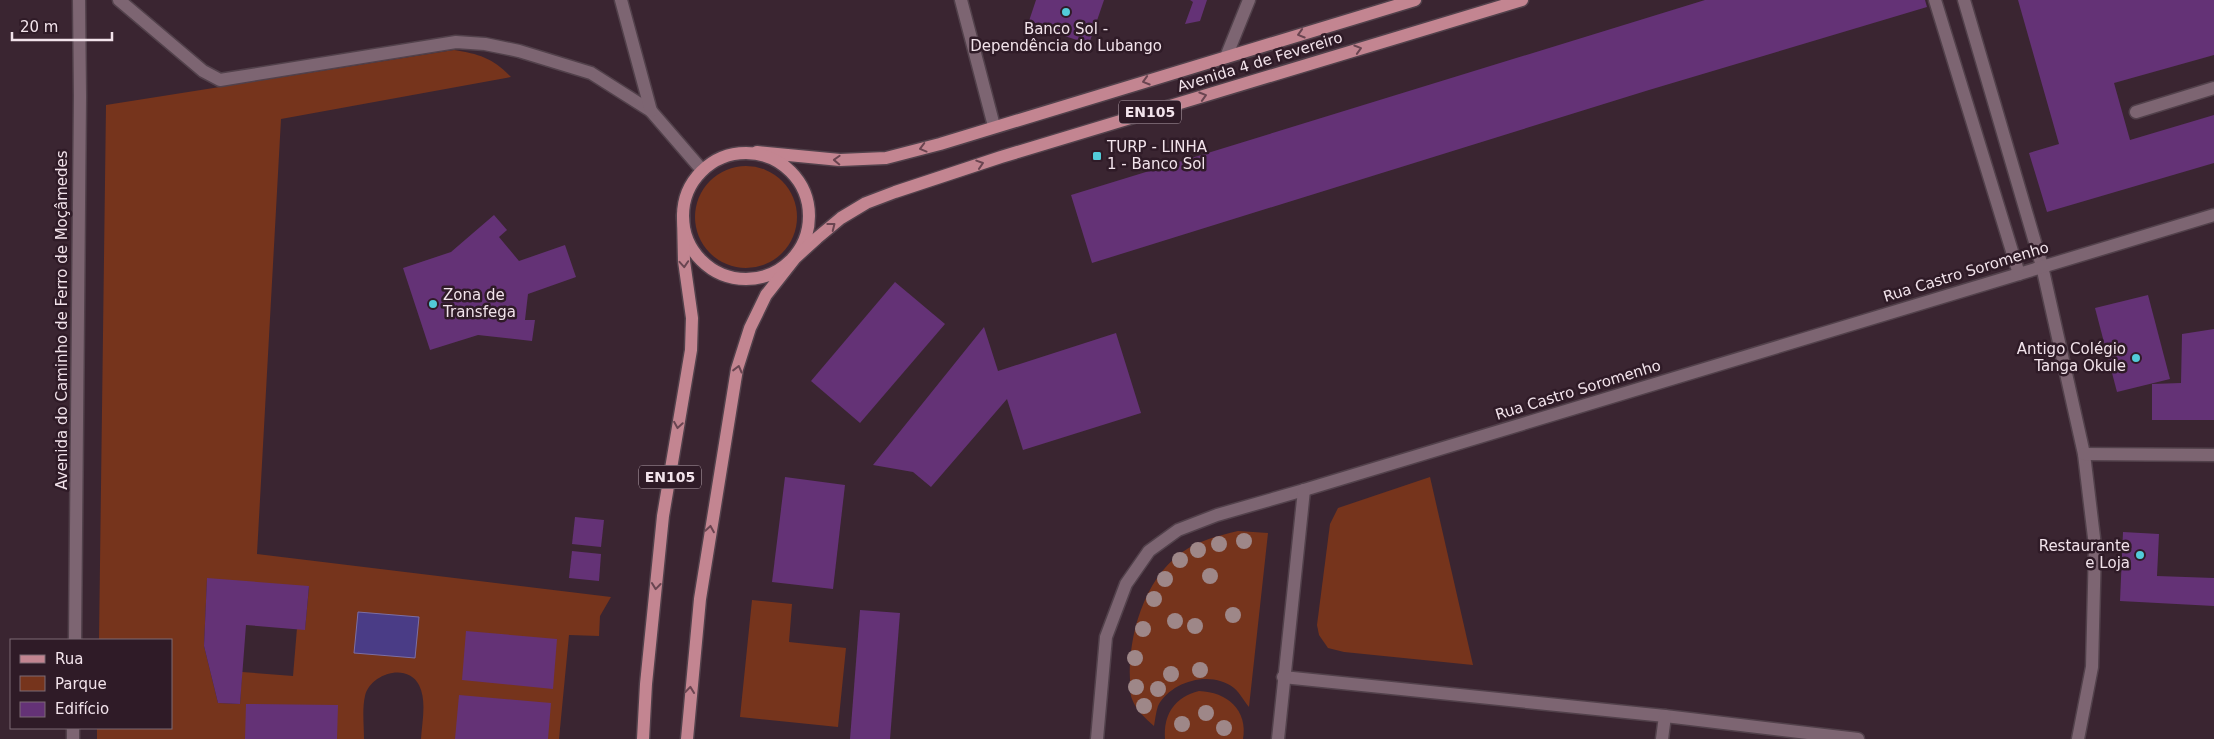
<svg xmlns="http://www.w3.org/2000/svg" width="2214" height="739" font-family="'DejaVu Sans',sans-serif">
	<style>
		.green { fill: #76341c; fill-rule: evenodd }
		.water { fill: #4a3c86; stroke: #7c6ea4 }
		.building { fill: #643276 }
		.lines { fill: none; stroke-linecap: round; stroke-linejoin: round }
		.minor-casing { stroke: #52414b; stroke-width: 15 }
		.major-casing { stroke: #52414b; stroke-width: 15 }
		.minor { stroke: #7d6572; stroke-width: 12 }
		.major { stroke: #c38591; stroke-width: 12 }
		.tree { fill: #9e8788 }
		.oneway { stroke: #6a4551 }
		.poi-dot { fill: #52cbd9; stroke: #2f1b27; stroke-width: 2 }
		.labels { text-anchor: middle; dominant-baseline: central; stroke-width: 5; stroke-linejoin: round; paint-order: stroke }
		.shield { fill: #2f1b27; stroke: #b8a7b0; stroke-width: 1 }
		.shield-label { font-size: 14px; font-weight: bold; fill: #f2e3eb }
		.poi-label { font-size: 15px; fill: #f2e3eb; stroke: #2f1b27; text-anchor: start }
		.street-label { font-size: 15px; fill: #f2e3eb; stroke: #2f1b27 }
	</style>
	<rect width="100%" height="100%" fill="#3a2531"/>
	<!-- green -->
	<g class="green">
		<path d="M454,50C479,54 493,58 511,77L281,119L257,554L611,597L600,616L599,636L569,635L559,739H421C422,722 427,701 419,685C407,662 370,674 365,696C362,709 364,726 364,739H97V728H171V640H99L106,105ZM207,579L309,587L305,629L297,628L293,676L242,672L240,704L218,703L204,646Z"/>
		<circle cx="746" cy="217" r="51"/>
		<polygon points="1430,477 1473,665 1344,652 1328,648 1319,635 1317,625 1330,524 1338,508"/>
		<path d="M1238,531L1268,533L1249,707C1244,701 1240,693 1234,688C1211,670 1171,681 1158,706C1156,712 1155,720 1154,726C1145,718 1136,710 1132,699C1130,694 1130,686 1130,680C1128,636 1144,580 1181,553C1199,540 1218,536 1238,531Z"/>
		<polygon points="752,600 792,604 789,642 846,648 838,727 740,717"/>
		<path d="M1199,691C1227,692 1248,710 1243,739H1165C1163,714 1175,697 1199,691Z"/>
	</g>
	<!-- water -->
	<polygon class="water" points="358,612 419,617 415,658 354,653"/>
	<!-- building -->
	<g class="building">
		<polygon points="1036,0 1104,0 1089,44 1028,24"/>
		<polygon points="1190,0 1207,0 1200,21 1185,24 1193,2"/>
		<polygon points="1705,0 1925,0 1927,7 1649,90 1092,263 1071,195"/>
		<polygon points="2018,0 2214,0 2214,55 2114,83 2130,140 2214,115 2214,163 2047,212 2029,153 2059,144"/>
		<polygon points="494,215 507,230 499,237 519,261 565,245 576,277 528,294 525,320 535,320 532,341 478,335 430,350 403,268 451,252"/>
		<polygon points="895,282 945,324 860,423 811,381"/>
		<polygon points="2148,295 2170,379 2117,392 2095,308"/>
		<polygon points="984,327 998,371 1116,333 1141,413 1023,450 1007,399 931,487 913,472 873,465"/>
		<polygon points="2214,329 2214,420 2152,420 2152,384 2181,383 2182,334"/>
		<polygon points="785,477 845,485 833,589 772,582"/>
		<polygon points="575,517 604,520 601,547 572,544"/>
		<polygon points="2123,532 2159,534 2157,576 2214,578 2214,606 2120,601"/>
		<polygon points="572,551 601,554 599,581 569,578"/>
		<polygon points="207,578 309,586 305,630 246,625 240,704 218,703 204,646"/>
		<polygon points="860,610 900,613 890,739 850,739"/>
		<polygon points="466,631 557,639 553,689 462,680"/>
		<polygon points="459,695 551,703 548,739 455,739"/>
		<polygon points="246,704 338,705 337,739 245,739"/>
	</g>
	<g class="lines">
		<defs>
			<g id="minor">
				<polyline points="119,0 203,71 220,80 456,42 485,44 519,51 591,73 651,111 702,170"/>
				<polyline points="621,0 651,111"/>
				<polyline points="961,0 994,126"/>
				<polyline points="1935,0 2019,274"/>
				<polyline points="1964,0 2042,266 2084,454 2095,546 2092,667 2078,739"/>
				<polyline points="1226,57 1249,0"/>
				<polyline points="2136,112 2214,88"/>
				<polyline points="2084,454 2214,455"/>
				<polyline points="75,640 80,96 79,0"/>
				<polyline points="1283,677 1665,716 1858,739"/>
				<polyline points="73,739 73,728"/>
				<polyline points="1097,739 1106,637 1126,584 1149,551 1178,530 1217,515 1304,490 2214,215"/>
				<polyline points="1278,739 1304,490"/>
				<polyline points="1662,739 1665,716"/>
			</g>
			<g id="major">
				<polyline points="757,152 840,160 886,158 940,144 1415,0"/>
				<circle cx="746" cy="216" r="63"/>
				<polyline points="643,739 646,684 663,516 691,350 692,318 684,261 683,215"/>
				<polyline points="687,739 700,599 737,369 750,328 766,295 795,258 817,238 841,218 866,203 895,192 1001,157 1522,0"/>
			</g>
		</defs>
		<!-- minor casing -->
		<use href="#minor" class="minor-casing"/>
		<!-- major casing -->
		<use href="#major" class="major-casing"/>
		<!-- minor -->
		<use href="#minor" class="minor"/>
		<!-- major -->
		<use href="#major" class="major"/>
	</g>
	<!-- trees -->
	<g class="tree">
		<circle cx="1244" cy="541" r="8"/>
		<circle cx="1219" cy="544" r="8"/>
		<circle cx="1198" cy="550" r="8"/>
		<circle cx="1180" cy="560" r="8"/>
		<circle cx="1210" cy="576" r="8"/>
		<circle cx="1165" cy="579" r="8"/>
		<circle cx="1154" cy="599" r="8"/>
		<circle cx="1233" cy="615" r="8"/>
		<circle cx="1175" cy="621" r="8"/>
		<circle cx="1195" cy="626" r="8"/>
		<circle cx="1143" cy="629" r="8"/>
		<circle cx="1135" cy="658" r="8"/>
		<circle cx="1200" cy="670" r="8"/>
		<circle cx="1171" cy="674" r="8"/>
		<circle cx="1136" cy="687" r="8"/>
		<circle cx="1158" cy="689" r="8"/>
		<circle cx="1144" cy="706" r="8"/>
		<circle cx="1206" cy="713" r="8"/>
		<circle cx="1182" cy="724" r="8"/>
		<circle cx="1224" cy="728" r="8"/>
	</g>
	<!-- one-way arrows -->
	<defs><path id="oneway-chevron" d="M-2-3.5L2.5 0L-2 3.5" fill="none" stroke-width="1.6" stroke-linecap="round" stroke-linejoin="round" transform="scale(1.25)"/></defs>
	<g class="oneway">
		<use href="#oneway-chevron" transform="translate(1301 34) rotate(163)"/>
		<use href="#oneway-chevron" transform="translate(1358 49) rotate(-17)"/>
		<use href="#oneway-chevron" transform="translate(1146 81) rotate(163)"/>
		<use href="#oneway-chevron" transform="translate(1203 96) rotate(-17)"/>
		<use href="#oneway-chevron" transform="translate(923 148) rotate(165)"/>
		<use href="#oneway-chevron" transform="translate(837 160) rotate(-178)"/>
		<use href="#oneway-chevron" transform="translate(980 164) rotate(-18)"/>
		<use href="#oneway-chevron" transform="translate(832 226) rotate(-38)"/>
		<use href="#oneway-chevron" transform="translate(684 264) rotate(86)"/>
		<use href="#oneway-chevron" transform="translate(738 369) rotate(-76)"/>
		<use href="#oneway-chevron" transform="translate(678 425) rotate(99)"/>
		<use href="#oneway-chevron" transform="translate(710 529) rotate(-81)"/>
		<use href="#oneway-chevron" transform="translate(656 586) rotate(96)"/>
		<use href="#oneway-chevron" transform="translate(690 690) rotate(-84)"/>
	</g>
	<!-- markers -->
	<g class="poi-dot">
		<circle cx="1066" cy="12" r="5"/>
		<rect x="1092" y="151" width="10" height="10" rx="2.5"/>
		<circle cx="433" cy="304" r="5"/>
		<circle cx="2136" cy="358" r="5"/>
		<circle cx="2140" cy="555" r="5"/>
	</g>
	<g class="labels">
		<!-- shield labels -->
		<g class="shield">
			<rect x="1119" y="100.5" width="62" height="23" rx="4"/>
			<rect x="639" y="465.5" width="62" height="23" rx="4"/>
		</g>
		<g class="shield-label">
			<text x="1150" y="112">EN105</text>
			<text x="670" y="477">EN105</text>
		</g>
		<!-- poi labels -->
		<g class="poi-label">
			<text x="1066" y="29" text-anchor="middle">Banco Sol -<tspan x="1066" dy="17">Dependência do Lubango</tspan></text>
			<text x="1107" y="147">TURP - LINHA<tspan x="1107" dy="17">1 - Banco Sol</tspan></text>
			<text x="443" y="295">Zona de<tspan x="443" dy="17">Transfega</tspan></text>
			<text x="2126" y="349" text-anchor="end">Antigo Colégio<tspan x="2126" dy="17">Tanga Okule</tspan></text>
			<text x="2130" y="546" text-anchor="end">Restaurante<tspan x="2130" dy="17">e Loja</tspan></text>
		</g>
		<!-- street labels -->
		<g class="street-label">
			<text transform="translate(1260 62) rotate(-17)">Avenida 4 de Fevereiro</text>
			<text transform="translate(1966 272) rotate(-17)">Rua Castro Soromenho</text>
			<text transform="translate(62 320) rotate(-90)">Avenida do Caminho de Ferro de Moçâmedes</text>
			<text transform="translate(1578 390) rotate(-17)">Rua Castro Soromenho</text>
		</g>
	</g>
	<!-- legend -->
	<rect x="10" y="639" width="162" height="90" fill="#2f1b27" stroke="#7d6b75"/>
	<rect x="20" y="655" width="25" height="8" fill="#c38591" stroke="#7d6b75"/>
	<text x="55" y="664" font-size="15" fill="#f2e3eb">Rua</text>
	<rect x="20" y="676" width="25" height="15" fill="#76341c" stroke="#7d6b75"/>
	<text x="55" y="689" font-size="15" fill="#f2e3eb">Parque</text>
	<rect x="20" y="702" width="25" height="15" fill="#643276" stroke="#7d6b75"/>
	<text x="55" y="714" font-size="15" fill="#f2e3eb">Edifício</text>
	<!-- scale -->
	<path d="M12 32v8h100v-8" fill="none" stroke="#f2e3eb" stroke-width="2.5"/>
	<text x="20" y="32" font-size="15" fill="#f2e3eb" stroke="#2f1b27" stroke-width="4" paint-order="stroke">20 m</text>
</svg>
